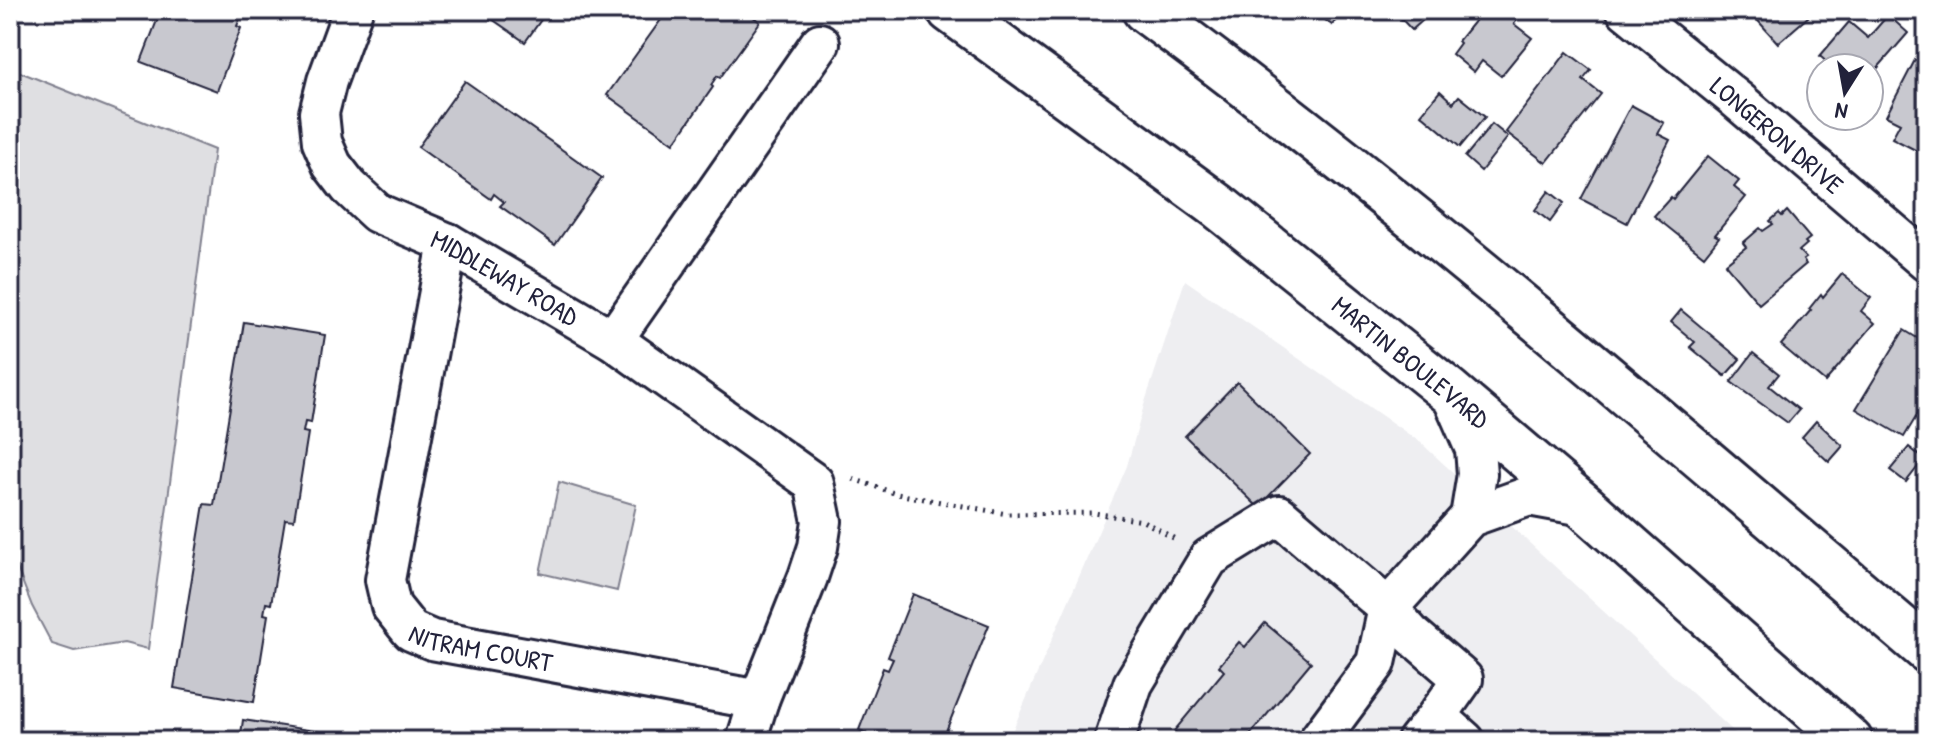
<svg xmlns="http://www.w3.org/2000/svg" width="1937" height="751" font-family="'Patrick Hand',sans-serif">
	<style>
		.built { fill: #eeeef1 }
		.green { fill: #dfdfe2; stroke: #80808e; stroke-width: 2 }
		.building { fill: #c8c8cf; stroke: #22223b; stroke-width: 2 }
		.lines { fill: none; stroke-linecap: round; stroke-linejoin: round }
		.minor-casing { stroke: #22223b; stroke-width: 44 }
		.major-casing { stroke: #22223b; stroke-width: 50 }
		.path { stroke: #22223b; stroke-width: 5; stroke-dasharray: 2 6; stroke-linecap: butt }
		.minor { stroke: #fff; stroke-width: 38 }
		.major { stroke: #fff; stroke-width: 44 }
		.labels { text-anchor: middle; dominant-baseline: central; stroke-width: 6; stroke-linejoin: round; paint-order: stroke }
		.street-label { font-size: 26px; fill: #22223b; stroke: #fff }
	</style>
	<rect width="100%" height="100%" fill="#fff"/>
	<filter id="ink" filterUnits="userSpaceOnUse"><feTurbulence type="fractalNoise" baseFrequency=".0125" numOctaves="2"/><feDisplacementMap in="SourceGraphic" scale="16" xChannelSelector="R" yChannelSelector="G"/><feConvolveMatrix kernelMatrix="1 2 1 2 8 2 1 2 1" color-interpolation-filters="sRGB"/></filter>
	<g filter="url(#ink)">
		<!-- built -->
		<polygon class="built" points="1185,280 1420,442 1744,741 1008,741 1127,466 1144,405"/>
		<!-- green -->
		<g class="green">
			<polygon points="10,68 214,150 148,649 124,643 74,651 52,644 32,606 10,550"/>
			<polygon points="559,482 636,505 617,591 540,573"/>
		</g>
		<!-- building -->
		<g class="building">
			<polygon points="161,10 248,10 245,17 241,16 237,26 241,28 217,91 141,62"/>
			<polygon points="479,10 548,10 525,42"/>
			<polygon points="668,10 744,10 760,22 720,78 717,76 711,85 713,87 674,143 607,95"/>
			<polygon points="1312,10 1344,10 1332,25"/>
			<polygon points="1393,10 1434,10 1412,30"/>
			<polygon points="1483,10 1507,10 1518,19 1514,24 1532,38 1501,76 1482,61 1474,72 1452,54 1460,43 1458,41"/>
			<polygon points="1754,10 1816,10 1778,43 1751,13"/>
			<polygon points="1888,15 1908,33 1869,78 1869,68 1833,68 1820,56 1849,22 1868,38"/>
			<polygon points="1567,52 1591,70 1583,80 1601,94 1546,163 1506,132"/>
			<polygon points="1915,60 1927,67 1927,156 1892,138 1900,123 1886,116"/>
			<polygon points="465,81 602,178 555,245 500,206 504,202 494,194 491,199 418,147"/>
			<polygon points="1440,91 1453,103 1459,96 1485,117 1460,147 1421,114"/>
			<polygon points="1631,105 1664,123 1658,134 1670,140 1627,223 1581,199"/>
			<polygon points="1492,124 1508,137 1481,171 1465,157"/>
			<polygon points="1708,156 1739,181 1734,187 1746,197 1715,235 1719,237 1704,256 1654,216 1671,197 1673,199"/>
			<polygon points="1549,191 1564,203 1550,222 1535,210"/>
			<polygon points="1787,211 1810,238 1805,242 1807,244 1799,251 1806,258 1803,260 1806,264 1759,304 1725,264 1746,247 1743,243 1760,228 1763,231 1773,224 1770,221 1779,213 1782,216"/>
			<polygon points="1842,274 1871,298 1861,311 1875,323 1825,382 1781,345 1811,310 1809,309 1821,294 1823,297"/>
			<polygon points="1681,310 1740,359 1725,376 1690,347 1695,342 1671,322"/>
			<polygon points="244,322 325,335 311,423 305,422 303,432 308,433 294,520 285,519 271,604 266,603 264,614 268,615 254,702 174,688 204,504 214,505"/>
			<polygon points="1904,330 1927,344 1927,399 1904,437 1856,409"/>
			<polygon points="1753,353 1779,374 1769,386 1799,410 1788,423 1731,382"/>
			<polygon points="1237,382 1310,454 1258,507 1185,436"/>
			<polygon points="1816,421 1843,446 1829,462 1802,437"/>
			<polygon points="1909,447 1924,459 1906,482 1890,470"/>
			<polygon points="913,594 989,625 942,741 864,741 867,734 859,730 883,668 888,670 893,659 888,657"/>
			<polygon points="1265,623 1311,662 1245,741 1187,741 1174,731 1224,671 1219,666 1239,642 1245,647"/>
			<polygon points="243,720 328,733 327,741 332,741 240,741"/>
		</g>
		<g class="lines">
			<defs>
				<g id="minor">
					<path id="s1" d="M353,10L327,81L319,113L322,142L332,165L349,187L377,213L448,243L613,340L814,483L822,521L818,547L808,577L759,700L746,741"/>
					<path id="s2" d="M1626,10L1736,99L1927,262"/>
					<path id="s3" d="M448,243L385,580L391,606L411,631L432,640L759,700"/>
					<polyline points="613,340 820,43"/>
					<polyline points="1450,392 1475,449 1477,474 1470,517"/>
					<polyline points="1114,741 1133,684 1209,558 1279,515 1388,608 1376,663 1318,741"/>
					<polyline points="1417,741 1437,716"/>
					<polyline points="1465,741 1437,716 1463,679 1412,635 1388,608 1470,517 1529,496 1584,506"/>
				</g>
				<g id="major">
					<path id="s4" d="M950,10L1218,206L1450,392L1584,506L1850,741"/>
					<path d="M1145,10C1416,209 1671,432 1927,650"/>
				</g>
			</defs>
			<!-- minor casing -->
			<use href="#minor" class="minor-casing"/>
			<!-- major casing -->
			<use href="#major" class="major-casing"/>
			<!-- path -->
			<polyline class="path" points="853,479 897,494 1007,514 1094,513 1143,521 1177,540"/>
			<!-- minor -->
			<use href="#minor" class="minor"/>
			<!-- major -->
			<use href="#major" class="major"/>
		</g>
	</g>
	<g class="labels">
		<!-- street labels -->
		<g class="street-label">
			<text stroke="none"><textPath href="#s2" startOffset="196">LONGERON DRIVE</textPath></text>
			<text stroke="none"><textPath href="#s1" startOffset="372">MIDDLEWAY ROAD</textPath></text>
			<text stroke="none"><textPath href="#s4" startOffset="580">MARTIN BOULEVARD</textPath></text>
			<text stroke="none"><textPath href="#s3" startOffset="474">NITRAM COURT</textPath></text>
		</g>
	</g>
	<!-- margin -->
	<rect width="1937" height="751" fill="none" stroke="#fff" stroke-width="40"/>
	<rect x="20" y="20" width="1897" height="711" fill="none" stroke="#22223b" stroke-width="3" filter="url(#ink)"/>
	<!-- north arrow -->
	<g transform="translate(1845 92) rotate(191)"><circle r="38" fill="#ffffff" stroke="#a7a7b1" stroke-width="2"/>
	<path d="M0-6L14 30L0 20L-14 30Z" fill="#22223b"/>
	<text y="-12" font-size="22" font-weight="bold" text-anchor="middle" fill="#22223b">N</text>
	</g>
</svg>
